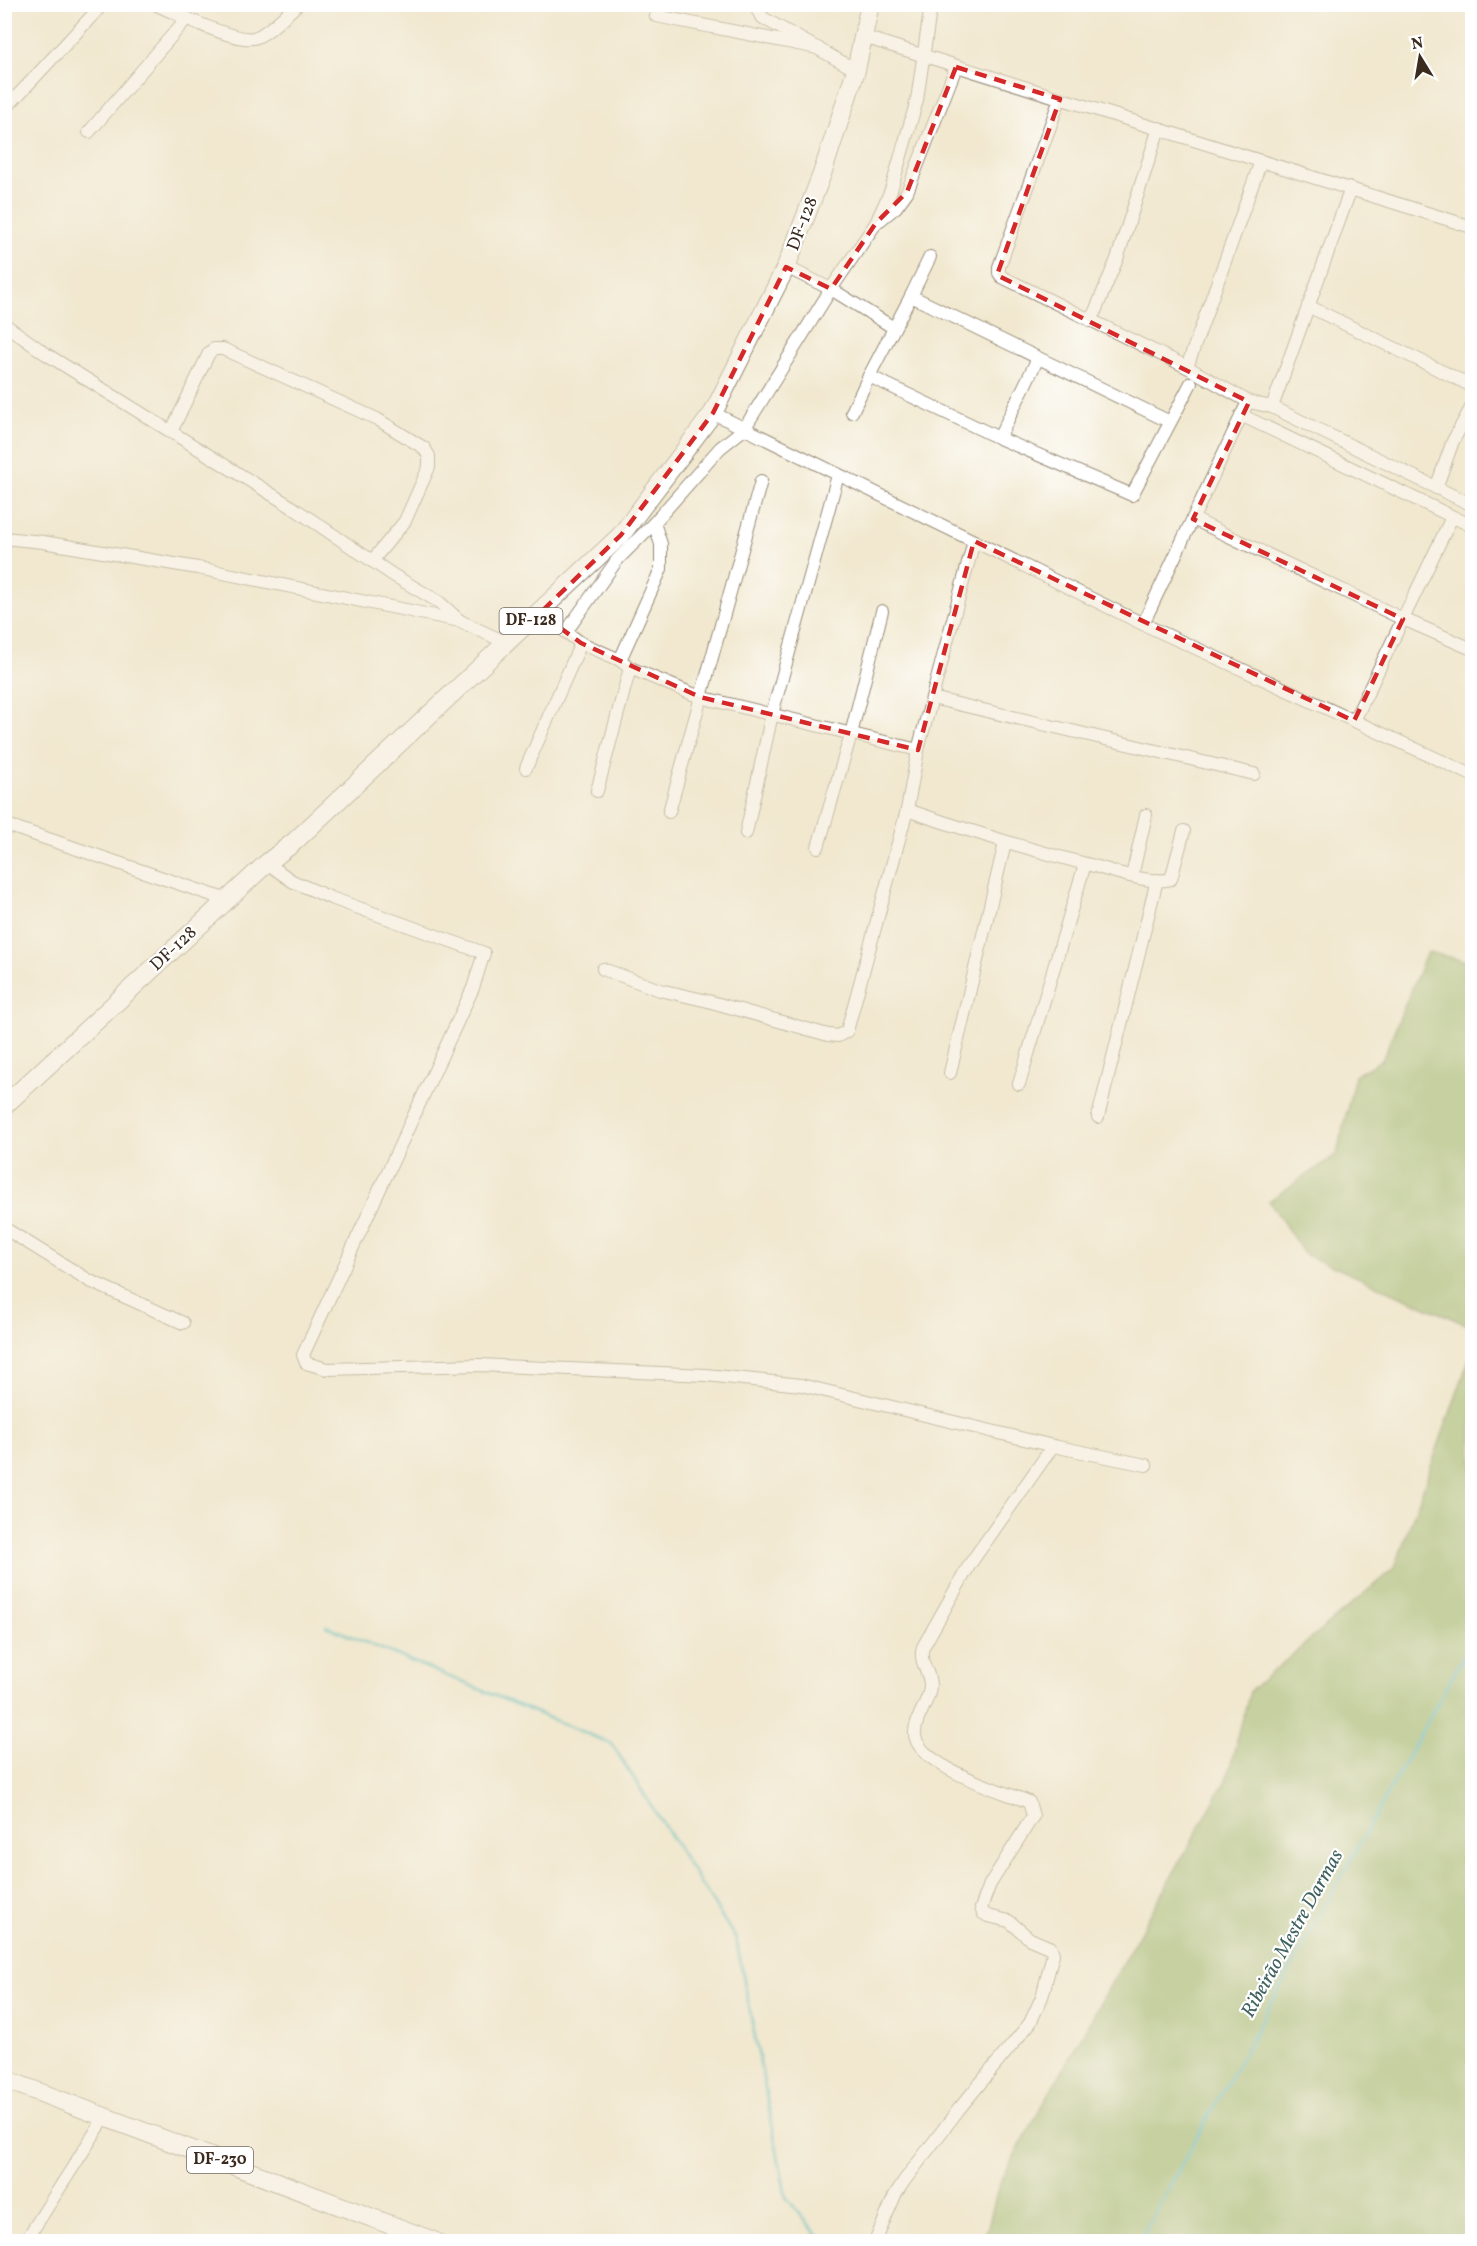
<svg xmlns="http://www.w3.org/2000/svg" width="1477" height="2246" font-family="Vollkorn,serif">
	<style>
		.forest { fill: #93b366; stroke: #676e42; stroke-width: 1.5 }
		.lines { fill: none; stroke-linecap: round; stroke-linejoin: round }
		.stream { stroke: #47b7be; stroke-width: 3 }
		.street-casing { stroke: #968976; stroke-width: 14 }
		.primary-casing { stroke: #968976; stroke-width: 20 }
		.street { stroke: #fff; stroke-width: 12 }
		.primary { stroke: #fff; stroke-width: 18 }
		.marked { fill: none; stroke: #d62828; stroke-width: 4.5; stroke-dasharray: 12 8; stroke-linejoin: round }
		.labels { text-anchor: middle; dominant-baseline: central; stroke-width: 4.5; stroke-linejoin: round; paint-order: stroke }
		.shield { fill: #fff; stroke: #766a62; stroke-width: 1.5 }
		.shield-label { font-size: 16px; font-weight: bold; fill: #3b2a1e }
		.street-label { font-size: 18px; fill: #3b2a1e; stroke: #fff }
		.water-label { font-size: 20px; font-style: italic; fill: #40625e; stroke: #fff }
	</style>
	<rect width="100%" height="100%" fill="#fff"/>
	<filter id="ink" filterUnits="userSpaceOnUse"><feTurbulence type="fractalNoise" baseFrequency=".0167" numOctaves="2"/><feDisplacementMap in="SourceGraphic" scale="12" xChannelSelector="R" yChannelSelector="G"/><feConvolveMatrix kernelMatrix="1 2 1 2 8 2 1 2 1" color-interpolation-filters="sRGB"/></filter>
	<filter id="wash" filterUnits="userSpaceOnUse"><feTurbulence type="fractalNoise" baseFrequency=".008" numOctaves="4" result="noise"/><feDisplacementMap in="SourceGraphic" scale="24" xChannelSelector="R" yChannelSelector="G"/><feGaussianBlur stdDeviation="1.35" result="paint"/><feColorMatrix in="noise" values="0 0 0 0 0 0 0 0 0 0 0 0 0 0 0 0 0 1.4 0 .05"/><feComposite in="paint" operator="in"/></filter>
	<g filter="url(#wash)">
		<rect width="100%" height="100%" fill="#f1e8cf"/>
		<!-- forest -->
		<g class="forest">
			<polygon points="1427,952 1472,962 1472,1327 1304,1254 1269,1201 1337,1154 1355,1075 1382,1060"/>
			<polygon points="1472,1351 1472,2241 984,2241 1000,2181 1227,1778 1250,1691 1395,1567"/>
		</g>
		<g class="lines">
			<!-- stream -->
			<g class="stream">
				<polyline points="326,1626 612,1744 736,1939 786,2197 823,2242"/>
				<polyline points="1139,2242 1472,1641"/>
			</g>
		</g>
	</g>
	<g filter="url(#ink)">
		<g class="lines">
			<defs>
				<g id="street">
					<path d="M155,4C175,13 234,42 253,38C266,36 287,13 298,4"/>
					<polyline points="753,4 763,18 856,70"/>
					<polyline points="656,16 818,48"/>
					<polyline points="864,37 1472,227"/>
					<polyline points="1060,99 999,267 999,273 1002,277 1187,367 1249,402 1272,407 1472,505"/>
					<polyline points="6,108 103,4"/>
					<polyline points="89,132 187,18"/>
					<polyline points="880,220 896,207 907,192 956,67"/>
					<polyline points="786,267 831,289 894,328"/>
					<polyline points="911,296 930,257"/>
					<polyline points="1308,306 1472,386"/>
					<polyline points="1091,321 1117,259 1159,128"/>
					<polyline points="4,324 46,354 292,507 393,575 439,602 460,621"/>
					<polyline points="1187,367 1261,161"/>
					<polyline points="1272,407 1351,188"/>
					<polyline points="852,412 869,376"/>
					<polyline points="713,413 1143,624 1472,775"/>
					<polyline points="1241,415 1472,526"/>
					<polyline points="1170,422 911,296 869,376 999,438 1132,495 1191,383"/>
					<polyline points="171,432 209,353 214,349 223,349 377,419 424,448 429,456 429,467 405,521 372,561"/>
					<polyline points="999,438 1038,358"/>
					<polyline points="1436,488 1453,441 1472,406"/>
					<polyline points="1193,519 1403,619 1472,649"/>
					<polyline points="4,538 43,542 198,568 460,621 507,643"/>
					<polyline points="540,613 581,643 620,660 630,668 700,697 918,750"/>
					<polyline points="1143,624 1245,408"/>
					<polyline points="566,632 617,560 654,523 720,448 744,429 831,289 876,223 891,190 917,100 931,4"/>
					<polyline points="620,660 661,569 661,544 654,523"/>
					<polyline points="932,698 1254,774"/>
					<polyline points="1354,721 1452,517"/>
					<polyline points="526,768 581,643"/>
					<polyline points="597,791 630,668"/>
					<path d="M907,810C969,831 1031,850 1094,866C1113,871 1152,885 1171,879L1184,831"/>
					<polyline points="669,812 761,481"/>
					<polyline points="4,824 227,900"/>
					<polyline points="746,833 772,714 838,475"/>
					<polyline points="818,847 851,734 882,611"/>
					<polyline points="267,863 292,881 331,898 484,953 473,988 303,1355 306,1363 327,1369 480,1365 706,1375 801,1385 1053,1446 1146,1465"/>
					<polyline points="1132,876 1146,815"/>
					<polyline points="603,969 660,990 708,1001 828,1035 838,1036 847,1031 907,810 918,750 974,541"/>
					<polyline points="950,1073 1005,843"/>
					<polyline points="1019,1084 1085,864"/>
					<polyline points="1098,1117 1157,880"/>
					<polyline points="4,1228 90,1281 183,1323"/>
					<polyline points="25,2242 105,2117"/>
					<path d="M875,2242L895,2195L904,2181L959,2109L1030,2023L1042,1997L1053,1954L1051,1948L1030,1939L1009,1921L988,1916L983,1913L981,1908L990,1884L1033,1816L1029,1802C1004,1792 911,1764 915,1731C916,1716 929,1702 930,1687C931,1672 918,1663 923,1647L970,1564L1053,1446"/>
				</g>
				<g id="primary">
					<polyline points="4,1106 267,863 294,842 621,535 713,413 786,267 822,174 856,70 870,4"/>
					<polyline points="4,2079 436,2242"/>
				</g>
			</defs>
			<!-- street casing -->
			<use href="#street" class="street-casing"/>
			<!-- primary casing -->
			<use href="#primary" class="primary-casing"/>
			<!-- street -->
			<use href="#street" class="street"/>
			<!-- primary -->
			<use href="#primary" class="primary"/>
		</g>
	</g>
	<!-- marked area -->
	<path d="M0 0H1477V2246H0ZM956,67L1060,99L997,275L1249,402L1193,519L1403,619L1354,721L974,541L918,750L700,697L581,643L540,613L621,535L713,413L786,267L831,289L876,223L907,192Z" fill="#f1e8cf" fill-opacity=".55" fill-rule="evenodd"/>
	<path class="marked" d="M956,67L1060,99L997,275L1249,402L1193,519L1403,619L1354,721L974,541L918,750L700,697L581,643L540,613L621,535L713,413L786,267L831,289L876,223L907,192Z"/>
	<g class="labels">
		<!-- shield labels -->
		<g class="shield">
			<rect x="499.5" y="608" width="63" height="26" rx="4.5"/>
			<rect x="187" y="2147" width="66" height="26" rx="4.5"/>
		</g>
		<g class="shield-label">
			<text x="531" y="621">DF-128</text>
			<text x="220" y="2160">DF-230</text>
		</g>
		<!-- street labels -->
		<g class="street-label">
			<text transform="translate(803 224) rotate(-69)">DF-128</text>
			<text transform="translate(174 949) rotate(-43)">DF-128</text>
		</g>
		<!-- water labels -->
		<g class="water-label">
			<text transform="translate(1293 1934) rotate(-61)">Ribeirão Mestre Darmas</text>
		</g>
	</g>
	<!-- margin -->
	<rect width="1477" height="2246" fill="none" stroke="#fff" stroke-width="24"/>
	<!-- north arrow -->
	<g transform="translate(1420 57) rotate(349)" stroke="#ffffff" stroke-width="4.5" paint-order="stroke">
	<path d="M0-4.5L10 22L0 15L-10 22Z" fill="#3b2a1e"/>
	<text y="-9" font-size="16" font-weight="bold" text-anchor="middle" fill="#3b2a1e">N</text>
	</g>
</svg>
